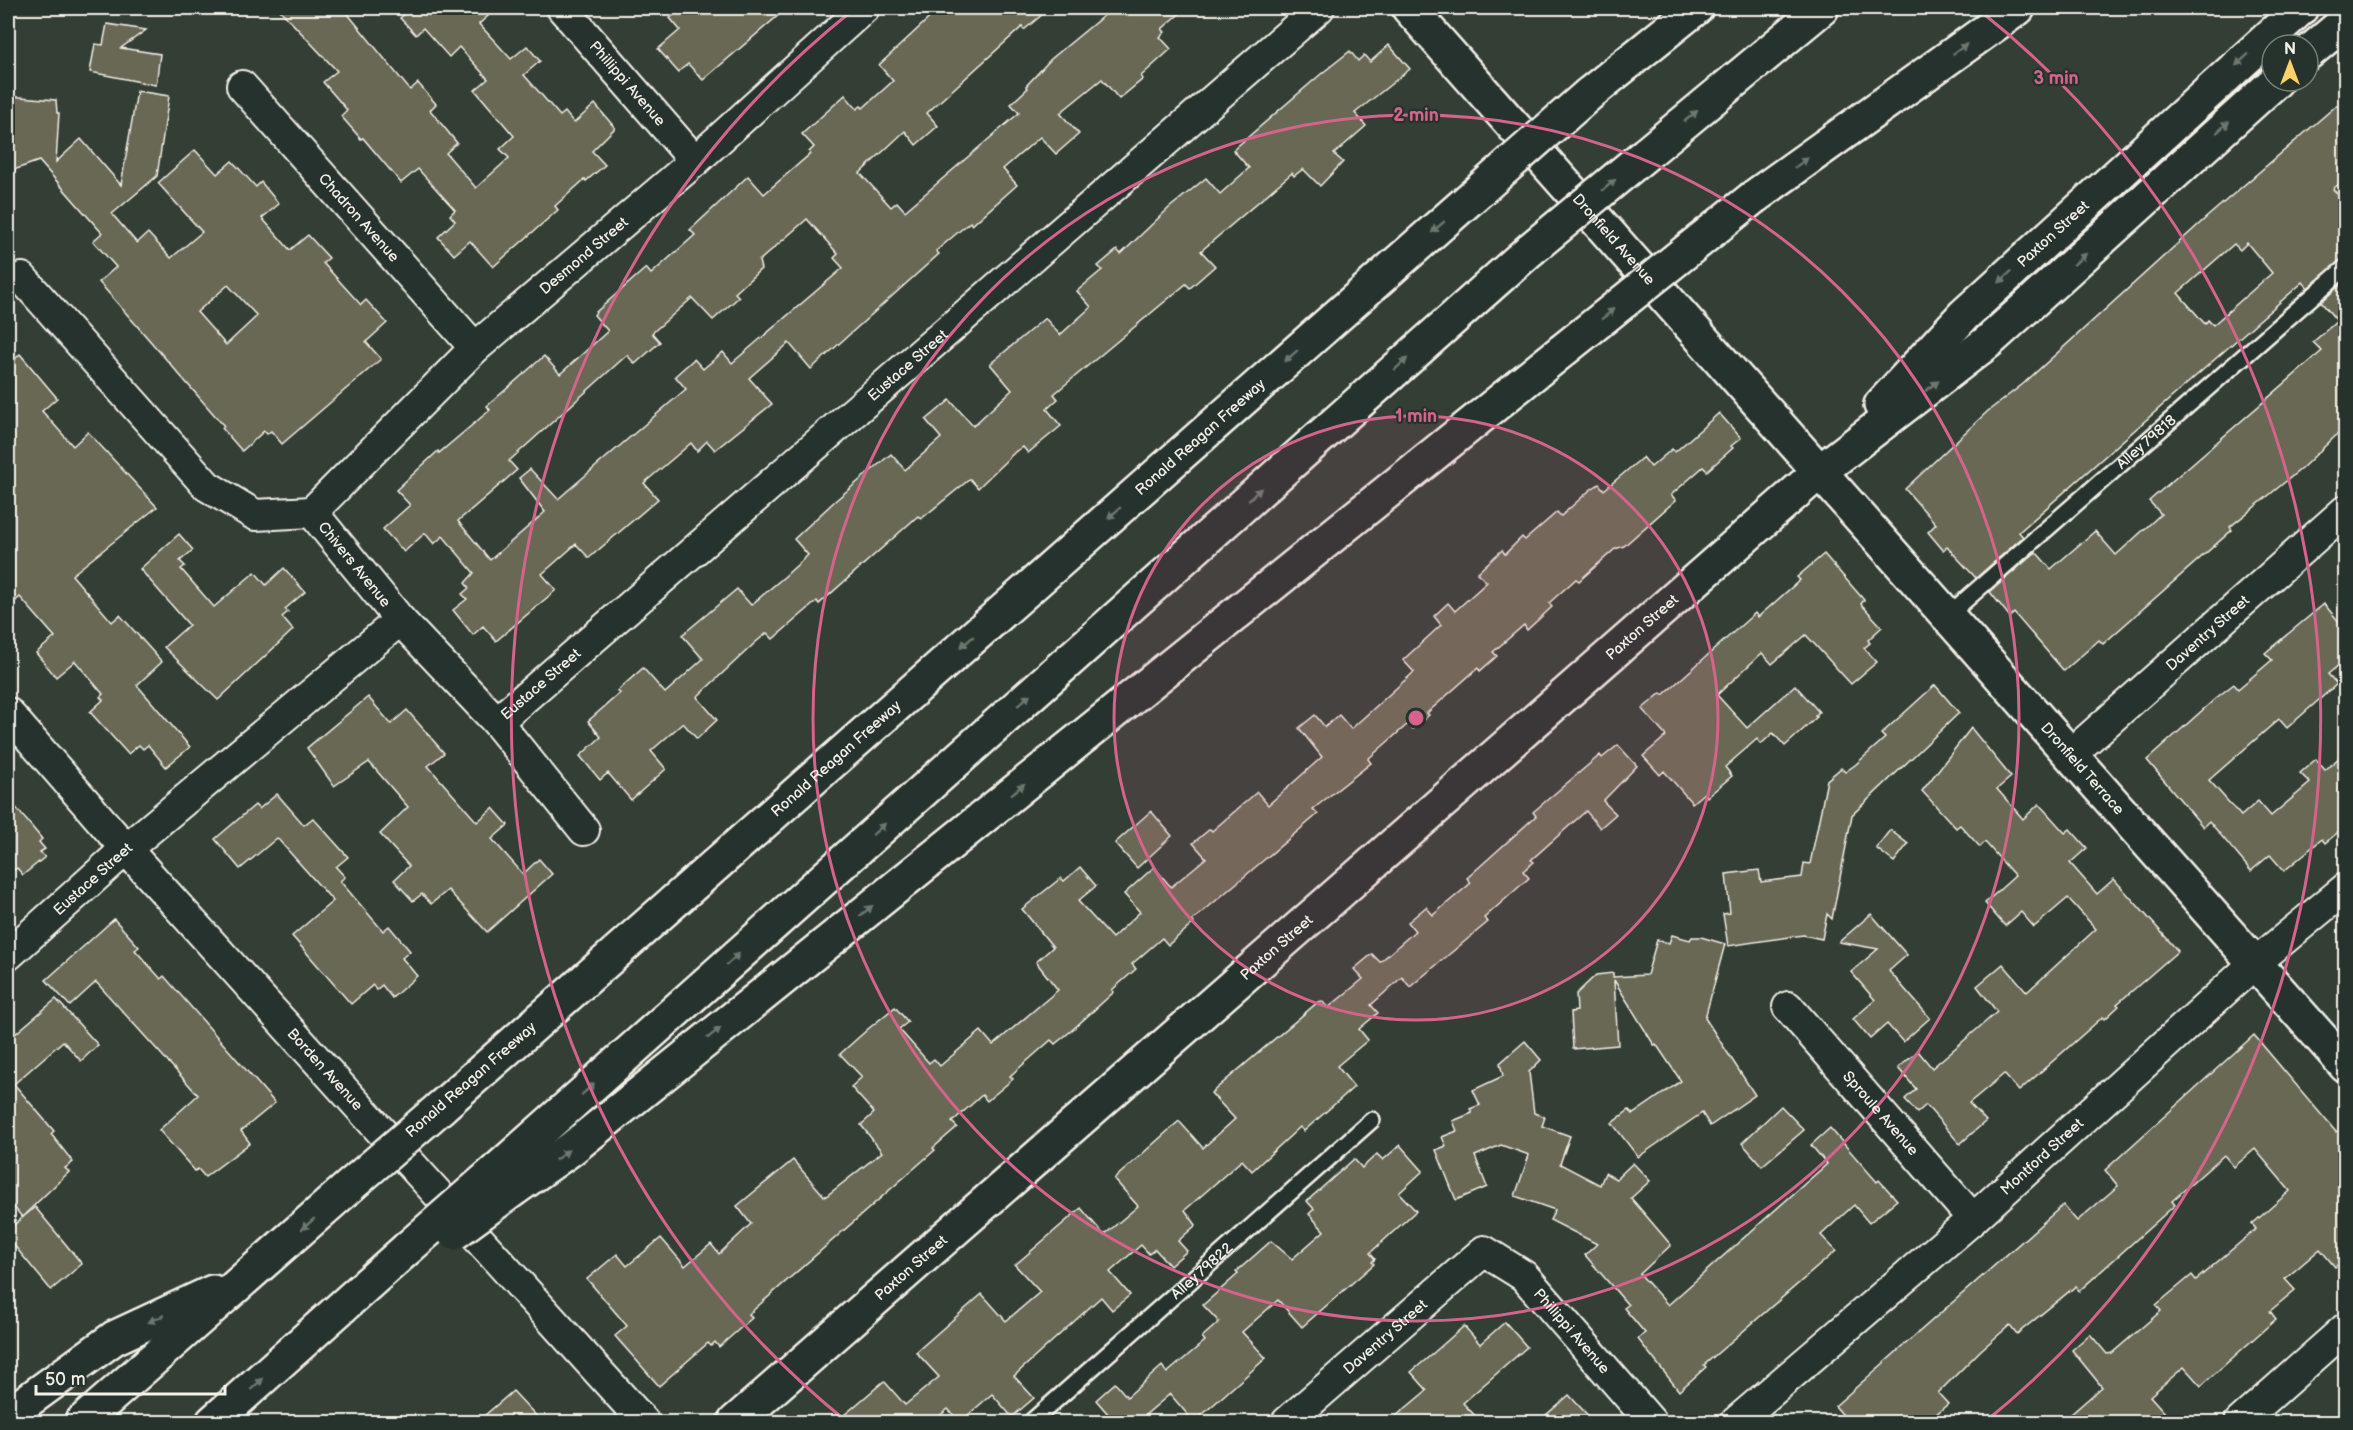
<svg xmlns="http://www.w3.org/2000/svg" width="2353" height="1430" font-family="'Balsamiq Sans',sans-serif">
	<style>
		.building { fill: #696854; stroke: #f4f1e8; stroke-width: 1.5; fill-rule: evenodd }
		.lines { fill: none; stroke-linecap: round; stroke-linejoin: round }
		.service-casing { stroke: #f4f1e8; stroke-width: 20 }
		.minor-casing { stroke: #f4f1e8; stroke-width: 34 }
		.tertiary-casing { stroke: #f4f1e8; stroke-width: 38 }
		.motorway-casing { stroke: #f4f1e8; stroke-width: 38 }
		.service { stroke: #26332d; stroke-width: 15 }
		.minor { stroke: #26332d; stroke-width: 30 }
		.tertiary { stroke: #26332d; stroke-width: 33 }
		.motorway { stroke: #26332d; stroke-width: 33 }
		.motorway-bridge-casing { stroke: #f4f1e8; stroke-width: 38; stroke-linecap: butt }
		.motorway-bridge { stroke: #26332d; stroke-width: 33 }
		.oneway { fill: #6e766e }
		.ring { fill: none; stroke: #d4648c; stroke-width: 3 }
		.labels { text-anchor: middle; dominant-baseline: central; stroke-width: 4.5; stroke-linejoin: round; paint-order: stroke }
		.street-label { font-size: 15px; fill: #f4f1e8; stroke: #26332d }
		.centre { fill: #d4648c; stroke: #26332d; stroke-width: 3 }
		.ring-label { font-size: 18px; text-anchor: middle; font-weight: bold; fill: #d4648c; stroke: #26332d; stroke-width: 4.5; stroke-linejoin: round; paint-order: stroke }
	</style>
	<rect width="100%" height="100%" fill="#333e35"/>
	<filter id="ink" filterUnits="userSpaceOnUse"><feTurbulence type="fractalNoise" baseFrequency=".0167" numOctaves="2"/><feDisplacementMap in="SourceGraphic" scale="12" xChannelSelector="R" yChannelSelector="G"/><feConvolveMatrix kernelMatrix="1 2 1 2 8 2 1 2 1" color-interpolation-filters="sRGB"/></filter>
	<g filter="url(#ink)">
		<!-- building -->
		<g class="building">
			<polygon points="278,8 343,8 410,90 418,83 436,104 430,110 457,143 446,153 476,188 509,158 500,149 514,136 475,90 488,79 459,47 449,57 423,28 416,35 400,18 407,11 404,8 497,8 479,24 511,59 527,46 540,61 524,75 560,116 565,112 574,123 595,104 615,128 592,151 605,165 586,181 585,179 555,206 558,210 493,267 470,241 454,255 438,237 455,221 450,215 455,210 418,169 401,183 363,138 361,139 341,116 347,110 323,82 337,71"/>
			<polygon points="683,8 787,8 703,80 688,64 678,72 658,49 680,30 670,18"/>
			<path d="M940,8H1050L1024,30L1022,27L927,113L938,126L916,145L905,131L860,173L891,207L897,202L905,211L1019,113L1011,104L1028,88L1026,86L1051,59L1113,8H1186L1162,29L1165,32L1160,37L1171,49L1141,76L1143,79L1119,99L1102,79L1060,113L1079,134L1056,154L1040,137L1003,169L1017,185L972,225L970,222L936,251L939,254L811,369L789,343L749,378L772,404L715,450L707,441L697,451L691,443L676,456L644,483L658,499L589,558L576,544L542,574L556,590L496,641L483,626L473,635L453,610L467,599L462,594L469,588L465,583L474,573L443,536L434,544L425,533L404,552L383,529L410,505L396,490L438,451L439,453L490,410L487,406L544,356L560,374L608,331L594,315L596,312L646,268L651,274L695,235L690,230L748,176L764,194L810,154L809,152L814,147L802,134L845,95L857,109L861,106L863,108L893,81L879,65ZM807,219L838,254L834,258L843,268L732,363L723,352L703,369L694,359L675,376L686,389L558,499L530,469L519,478L545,512L490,560L458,521L517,470L509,461L627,355L635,364L660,342L652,333L692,298L713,320L739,297L735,293L761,269L759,261Z"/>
			<polygon points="107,24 146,30 121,48 160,54 156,85 90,72 95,44 103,45"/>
			<polygon points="1389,45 1410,69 1355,113 1366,126 1334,154 1343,162 1320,186 1303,169 1294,176 1292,173 1201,251 1215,266 1190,288 1186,284 1054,394 1058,399 1047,409 1061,426 1028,453 1023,447 1016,451 978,488 970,479 921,519 918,516 819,604 817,601 773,639 767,633 756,642 697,697 717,720 697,739 683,723 651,751 666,769 631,800 608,773 600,780 580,756 601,737 588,721 620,693 617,691 643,668 665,693 703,659 682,635 737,589 751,605 784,577 808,555 794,539 836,500 891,454 905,470 941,438 926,420 950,400 973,426 1012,390 990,364 1045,318 1060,335 1091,307 1077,291 1102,270 1098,266 1117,250 1121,254 1169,208 1206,178 1220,194 1249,168 1233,150 1321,74 1350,51 1358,61 1364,55 1370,62"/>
			<path d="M137,91L169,96L157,176L112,214L137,243L148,233L171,258L202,232L158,183L195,150L217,174L232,161L256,187L261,182L279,204L262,218L290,250L308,235L329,258L323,263L361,305L366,300L387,323L366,342L381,359L282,444L271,431L267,434L264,431L242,451L222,428L224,426L99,282L116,267L93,241L102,233L39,161L8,172V96L56,100L57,113H59L56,162L81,139L121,185ZM228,285L257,316L226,345L197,312Z"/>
			<path d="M2337,105L2346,115V178L2333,189L2346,203V257L2308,288L2303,282L2256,323L2019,532L2023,537L1976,578L1947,547L1943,550L1928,532L1936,524L1905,489L1988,411L2023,384L2208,216ZM2247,243L2272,273L2213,325L2208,320L2205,324L2178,293L2234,244L2240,250Z"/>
			<polygon points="2346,280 2346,426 2301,469 2230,527 2232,530 2103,644 2099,640 2064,671 2014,613 2010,617 1990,592 2036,552 2051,569 2095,531 2116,555 2161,514 2149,501 2322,351 2313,342 2337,321 2321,302"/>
			<polygon points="20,354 57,398 42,411 73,446 88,432 157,507 72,575 112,622 120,615 162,662 137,685 190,747 166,767 148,745 143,749 139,745 128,754 90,712 103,700 100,697 103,694 75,661 56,677 36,653 55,637 20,597 8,608 8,366"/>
			<polygon points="1719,413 1741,438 1731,446 1733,448 1707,471 1703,467 1671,495 1676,500 1624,546 1615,549 1579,581 1576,579 1549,603 1552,607 1527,630 1524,625 1493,652 1497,656 1480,671 1478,668 1427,713 1429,715 1413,729 1408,724 1368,759 1371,763 1313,809 1318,814 1192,921 1194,923 1168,945 1162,938 1132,964 1136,969 1112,990 1114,992 1071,1031 1055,1044 1051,1040 1010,1076 1013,1079 987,1101 982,1095 952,1122 957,1127 933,1148 935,1150 749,1314 752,1318 719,1347 715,1342 711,1346 708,1343 659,1386 615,1336 627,1326 587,1279 617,1254 627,1266 661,1238 685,1266 711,1244 719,1254 751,1224 737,1206 793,1160 825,1197 882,1152 861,1125 874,1113 851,1087 862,1077 840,1054 868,1029 895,1007 908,1022 899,1029 929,1063 934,1059 940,1066 981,1031 993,1045 1058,990 1036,962 1053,947 1022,909 1061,878 1064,881 1080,867 1096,886 1078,901 1112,938 1140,912 1124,894 1154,867 1171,887 1206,858 1193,843 1210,829 1212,831 1257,792 1268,805 1322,757 1299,728 1315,715 1325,727 1339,715 1351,729 1414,672 1403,660 1441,625 1434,616 1448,603 1455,611 1487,582 1477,573 1502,550 1505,554 1522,537 1525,540 1557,512 1561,516 1590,490 1599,484 1604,490 1643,457 1651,467 1672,449 1675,452"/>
			<polygon points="179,534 193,550 180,561 185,566 181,569 214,607 255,572 266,585 284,568 305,592 285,609 288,612 282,617 293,630 218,700 164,647 189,625 140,569"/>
			<polygon points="1824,554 1864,600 1861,604 1882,627 1868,640 1870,643 1864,648 1877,662 1851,684 1806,635 1772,664 1762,653 1717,695 1747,728 1795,685 1819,712 1815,716 1817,717 1785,746 1773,733 1761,744 1757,739 1725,767 1732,776 1707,797 1704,793 1692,803 1664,771 1660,775 1643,756 1666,736 1642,709 1661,693 1663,695 1755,613 1758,617 1800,580 1797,577"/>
			<polygon points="2324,604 2346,630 2346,659 2328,674 2337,684 2287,728 2279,719 2209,780 2241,816 2258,801 2271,816 2310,783 2300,773 2316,759 2325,770 2346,752 2346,826 2325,843 2322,839 2284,871 2270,855 2251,871 2209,821 2203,827 2147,760 2216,698 2234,684 2238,689 2272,660 2265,653"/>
			<polygon points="1935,685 1959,713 1852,815 1832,919 1827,914 1822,939 1803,935 1728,946 1723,914 1730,913 1726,874 1759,870 1761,882 1802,877 1804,863 1810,864 1827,780 1841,768 1845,772 1855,765 1885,738 1881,734"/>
			<polygon points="368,697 391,724 407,710 444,753 428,766 477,822 493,808 508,825 492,839 523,874 539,859 552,874 487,932 448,890 431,904 422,894 413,901 394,880 409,866 380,834 408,807 369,762 334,786 307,748"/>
			<polygon points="1971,728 2011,777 1997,789 2023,819 2039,804 2065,833 2070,829 2087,848 2070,863 2097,894 2114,879 2178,951 2117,1004 2119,1006 2105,1019 2103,1017 2097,1022 2019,1091 2004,1074 1969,1103 1986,1121 1960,1144 1926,1105 1917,1113 1905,1099 1916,1089 1898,1068 1918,1051 1932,1068 1997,1012 1977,986 2003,964 2027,992 2096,929 2068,898 2034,927 2021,912 2005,926 1985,903 2015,876 1985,842 1980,847 1960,825 1956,828 1922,791"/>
			<polygon points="1618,745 1637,766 1603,801 1616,814 1600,828 1586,811 1531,860 1534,862 1523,871 1529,878 1484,918 1488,922 1410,987 1402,977 1371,1005 1378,1013 1359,1029 1368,1040 1337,1066 1354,1087 1304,1131 1300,1127 1252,1171 1242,1160 1185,1210 1196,1225 1178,1241 1187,1251 1170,1266 1155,1249 1149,1254 1141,1245 1110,1272 1130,1295 1112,1310 1101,1297 1014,1376 1034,1398 1012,1417 992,1394 960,1422 948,1409 932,1422 836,1422 884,1381 905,1405 939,1377 916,1352 982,1294 1006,1321 1040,1292 1015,1265 1081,1208 1104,1235 1138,1206 1114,1179 1179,1121 1203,1148 1235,1119 1211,1093 1318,1002 1322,1001 1328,1008 1363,979 1354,969 1372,954 1380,962 1415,931 1408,922 1426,907 1433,915 1471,883 1467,878 1536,816 1533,812 1600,755 1602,758"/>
			<polygon points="277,794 304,825 313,818 348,857 336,867 345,877 340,881 383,931 389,926 410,951 402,958 417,976 392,998 382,985 376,990 373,985 351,1004 292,936 333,901 277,838 240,869 215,839 255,805 259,809"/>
			<polygon points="8,798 42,839 39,842 45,849 40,852 45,857 23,875 17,868 8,874"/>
			<polygon points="1151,811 1172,836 1137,868 1115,843"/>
			<polygon points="1890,830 1908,844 1894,862 1876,848"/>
			<polygon points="1871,914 1907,955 1889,971 1930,1018 1903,1042 1887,1024 1870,1039 1853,1019 1875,1000 1851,972 1878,949 1839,942"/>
			<polygon points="114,919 139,947 135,950 161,979 164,976 275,1103 241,1131 250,1143 205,1177 198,1169 195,1171 159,1130 198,1095 96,982 70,1006 46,980"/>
			<polygon points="1672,935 1690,940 1692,937 1701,937 1725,944 1705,1018 1755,1095 1710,1126 1702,1113 1638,1157 1612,1123 1629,1110 1633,1114 1681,1081 1656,1044 1654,1045 1614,980 1618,1045 1573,1049 1571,1012 1577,1011 1576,994 1596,975 1613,973 1613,977 1647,975 1657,940 1669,943"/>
			<polygon points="56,999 98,1045 81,1061 63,1041 14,1084 54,1131 51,1134 73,1162 65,1168 69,1172 22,1217 8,1200 8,1040"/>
			<polygon points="2254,1035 2336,1132 2346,1124 2346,1258 2335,1267 2320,1249 2285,1279 2295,1290 2270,1311 2276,1319 2201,1386 2184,1367 2150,1396 2173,1422 2062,1422 2102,1387 2072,1350 2090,1334 2107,1354 2112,1353 2161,1311 2156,1305 2192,1275 2196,1280 2256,1229 2252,1224 2290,1191 2255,1149 2234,1167 2224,1155 2172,1201 2175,1205 2079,1291 2076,1286 2017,1334 2010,1325 1981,1350 1938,1393 1948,1404 1927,1422 1849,1422 1835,1406 2063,1205 2077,1221 2118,1186 2105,1170"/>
			<polygon points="1525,1041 1541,1060 1529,1072 1534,1113 1545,1117 1542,1126 1570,1136 1560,1164 1600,1185 1605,1173 1616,1179 1633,1163 1650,1181 1631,1198 1671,1245 1640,1274 1668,1305 1827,1164 1811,1145 1830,1128 1877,1182 1879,1180 1897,1200 1869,1223 1854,1205 1821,1235 1836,1251 1704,1365 1706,1367 1679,1391 1638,1339 1645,1333 1624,1308 1628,1305 1585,1255 1597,1244 1550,1220 1555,1210 1515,1196 1529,1155 1501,1145 1475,1156 1487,1187 1456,1200 1436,1150 1446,1146 1442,1137 1457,1131 1453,1121 1472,1113 1470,1109 1480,1105 1473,1090 1503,1076 1500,1063"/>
			<polygon points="1781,1106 1804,1130 1762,1166 1742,1143"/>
			<polygon points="1400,1145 1423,1171 1399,1193 1416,1211 1370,1253 1375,1259 1372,1262 1374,1264 1302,1327 1278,1300 1242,1332 1266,1358 1194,1422 1170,1394 1137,1422 1115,1422 1096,1400 1115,1383 1127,1397 1162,1366 1167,1373 1205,1341 1202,1337 1219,1322 1203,1305 1238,1274 1236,1272 1271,1241 1292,1259 1324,1231 1309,1214 1314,1209 1307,1201 1354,1159 1362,1168 1377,1154 1383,1160"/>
			<polygon points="35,1207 82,1264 51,1290 8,1238 8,1230"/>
			<polygon points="1505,1322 1527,1347 1463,1403 1481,1422 1389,1422 1427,1390 1411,1372 1430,1356 1464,1326 1480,1344"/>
			<polygon points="513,1391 542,1422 477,1422"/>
			<polygon points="1569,1395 1594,1422 1538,1422"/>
		</g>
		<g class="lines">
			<defs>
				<g id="service">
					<path id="s1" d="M1946,617L2346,267"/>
					<path id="s2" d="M1031,1422L1372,1120"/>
				</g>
				<g id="minor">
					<path id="s3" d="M562,8L695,161"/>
					<path id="s4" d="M242,86L475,348"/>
					<path id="s5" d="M22,278L207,486L255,515L312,512L400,620L497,722L584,830"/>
					<path id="s6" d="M312,512L475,348L695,161L864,8"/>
					<path id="s7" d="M8,713L126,849L644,1422"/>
					<path id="s8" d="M497,722L1319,8"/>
					<path id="s9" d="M2070,755L2346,510"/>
					<path id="s10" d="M8,955L126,849L400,620"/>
					<path id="s11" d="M1788,1007L1973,1219"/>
					<path id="s12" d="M1287,1422L1484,1251L1524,1276L1651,1422"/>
					<path id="s13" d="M1736,1422L1973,1219L2255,963L2346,888"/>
					<polyline points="2240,1422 2346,1328"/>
				</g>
				<g id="tertiary">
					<path id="s14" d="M1409,8L2346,1066"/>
					<polyline points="2308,53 2346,21"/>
					<path id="s15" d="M1881,405L1964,315L2301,8"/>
					<path id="s16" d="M735,1422L1819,472L1989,341L2276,81"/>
				</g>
				<g id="motorway">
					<polyline points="1589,94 1696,8"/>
					<polyline points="1646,154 1822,8"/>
					<polyline points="1754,197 2018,8"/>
					<path id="s17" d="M440,1108L1481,189"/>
					<polyline points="497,1170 1531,249"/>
					<polyline points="514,1189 571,1149 1562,351"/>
					<polyline points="8,1415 114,1338 213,1292"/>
					<polyline points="82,1422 351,1185"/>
					<polyline points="213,1422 409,1247"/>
				</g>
			</defs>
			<!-- service casing -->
			<use href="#service" class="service-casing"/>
			<!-- minor casing -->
			<use href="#minor" class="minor-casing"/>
			<!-- tertiary casing -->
			<use href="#tertiary" class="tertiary-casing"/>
			<!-- motorway casing -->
			<use href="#motorway" class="motorway-casing"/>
			<!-- service -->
			<use href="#service" class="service"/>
			<!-- minor -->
			<use href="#minor" class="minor"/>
			<!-- tertiary -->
			<use href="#tertiary" class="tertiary"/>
			<!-- motorway -->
			<use href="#motorway" class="motorway"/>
			<defs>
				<g id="motorway-bridge">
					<polyline points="1481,189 1589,94"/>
					<polyline points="1531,249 1646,154"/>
					<polyline points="1562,351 1754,197"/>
					<polyline points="351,1185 440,1108"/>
					<polyline points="454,1233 514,1189"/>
					<polyline points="409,1247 497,1170"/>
				</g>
			</defs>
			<!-- motorway-bridge casing -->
			<use href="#motorway-bridge" class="motorway-bridge-casing"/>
			<!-- motorway-bridge -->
			<use href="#motorway-bridge" class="motorway-bridge"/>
		</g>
		<!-- one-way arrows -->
		<defs><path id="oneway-solid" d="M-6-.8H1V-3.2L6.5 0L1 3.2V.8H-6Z" transform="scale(1.5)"/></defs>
		<g class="oneway">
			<use href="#oneway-solid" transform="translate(1960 49) rotate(-36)"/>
			<use href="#oneway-solid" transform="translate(2242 60) rotate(138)"/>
			<use href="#oneway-solid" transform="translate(1691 116) rotate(-40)"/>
			<use href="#oneway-solid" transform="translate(2223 127) rotate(-42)"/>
			<use href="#oneway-solid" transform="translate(1801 163) rotate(-36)"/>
			<use href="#oneway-solid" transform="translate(1609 185) rotate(-40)"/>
			<use href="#oneway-solid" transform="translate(1438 227) rotate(139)"/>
			<use href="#oneway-solid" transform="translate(2080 259) rotate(-42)"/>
			<use href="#oneway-solid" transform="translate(2005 277) rotate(137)"/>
			<use href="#oneway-solid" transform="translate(1608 314) rotate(-39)"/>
			<use href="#oneway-solid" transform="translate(1291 356) rotate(139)"/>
			<use href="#oneway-solid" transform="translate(1401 364) rotate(-42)"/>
			<use href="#oneway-solid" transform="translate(1932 386) rotate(-37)"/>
			<use href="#oneway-solid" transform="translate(1255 494) rotate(-42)"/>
			<use href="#oneway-solid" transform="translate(1114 513) rotate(139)"/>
			<use href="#oneway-solid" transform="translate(967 642) rotate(139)"/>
			<use href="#oneway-solid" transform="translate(1024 700) rotate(-42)"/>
			<use href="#oneway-solid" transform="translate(1018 789) rotate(-39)"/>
			<use href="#oneway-solid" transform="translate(879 829) rotate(-42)"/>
			<use href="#oneway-solid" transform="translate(866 911) rotate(-39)"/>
			<use href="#oneway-solid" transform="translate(733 959) rotate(-42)"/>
			<use href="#oneway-solid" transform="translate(714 1033) rotate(-39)"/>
			<use href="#oneway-solid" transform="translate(588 1089) rotate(-42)"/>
			<use href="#oneway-solid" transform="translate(562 1155) rotate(-36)"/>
			<use href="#oneway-solid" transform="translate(308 1224) rotate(139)"/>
			<use href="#oneway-solid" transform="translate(156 1319) rotate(155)"/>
			<use href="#oneway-solid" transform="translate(257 1384) rotate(-42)"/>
		</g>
	</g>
	<!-- distance rings -->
	<circle cx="1416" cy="718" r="302" fill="#d4648c" fill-opacity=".12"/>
	<g class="ring">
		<circle cx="1416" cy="718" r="302"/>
		<circle cx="1416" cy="718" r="603"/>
		<path d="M846 1421A905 905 0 0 1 853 10M1979 10A905 905 0 0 1 1986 1421"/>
	</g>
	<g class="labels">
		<!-- street labels -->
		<g class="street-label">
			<text stroke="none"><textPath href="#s3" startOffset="100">Phillippi Avenue</textPath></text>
			<text stroke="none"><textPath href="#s4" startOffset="176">Chadron Avenue</textPath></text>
			<text stroke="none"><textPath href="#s15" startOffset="243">Paxton Street</textPath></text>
			<text stroke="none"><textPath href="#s14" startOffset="309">Dronfield Avenue</textPath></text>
			<text stroke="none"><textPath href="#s6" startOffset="374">Desmond Street</textPath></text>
			<text stroke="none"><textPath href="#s8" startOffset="544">Eustace Street</textPath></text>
			<text stroke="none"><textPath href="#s17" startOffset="1014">Ronald Reagan Freeway</textPath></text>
			<text stroke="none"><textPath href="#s1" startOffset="266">Alley 79818</textPath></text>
			<text stroke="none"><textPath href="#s5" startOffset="459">Chivers Avenue</textPath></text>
			<text stroke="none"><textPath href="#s16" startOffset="1206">Paxton Street</textPath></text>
			<text stroke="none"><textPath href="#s9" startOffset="184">Daventry Street</textPath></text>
			<text stroke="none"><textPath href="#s8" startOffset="58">Eustace Street</textPath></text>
			<text stroke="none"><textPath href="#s17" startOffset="528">Ronald Reagan Freeway</textPath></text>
			<text stroke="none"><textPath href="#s14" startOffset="1016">Dronfield Terrace</textPath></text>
			<text stroke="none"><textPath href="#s10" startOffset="114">Eustace Street</textPath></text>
			<text stroke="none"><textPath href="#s16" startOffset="720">Paxton Street</textPath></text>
			<text stroke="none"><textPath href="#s7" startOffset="477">Borden Avenue</textPath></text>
			<text transform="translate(471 1080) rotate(-41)">Ronald Reagan Freeway</text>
			<text stroke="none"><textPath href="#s11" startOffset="141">Sproule Avenue</textPath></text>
			<text stroke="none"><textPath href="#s13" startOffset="405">Montford Street</textPath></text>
			<text stroke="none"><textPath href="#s16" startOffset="234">Paxton Street</textPath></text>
			<text stroke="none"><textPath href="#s2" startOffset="228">Alley 79822</textPath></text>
			<text stroke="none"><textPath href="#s12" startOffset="381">Phillippi Avenue</textPath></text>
			<text stroke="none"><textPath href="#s12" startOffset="130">Daventry Street</textPath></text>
		</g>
	</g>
	<circle cx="1416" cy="718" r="9" class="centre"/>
	<g class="ring-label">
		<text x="2056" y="84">3 min</text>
		<text x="1416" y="121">2 min</text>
		<text x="1416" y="422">1 min</text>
	</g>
	<!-- margin -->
	<rect width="2353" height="1430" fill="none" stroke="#26332d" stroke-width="30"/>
	<rect x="15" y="15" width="2323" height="1400" fill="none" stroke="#f4f1e8" stroke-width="2" filter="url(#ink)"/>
	<!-- north arrow -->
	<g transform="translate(2290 63)"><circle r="28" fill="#26332d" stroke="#787f78" stroke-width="1.5"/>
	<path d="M0-4.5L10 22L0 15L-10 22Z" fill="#ffd166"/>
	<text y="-9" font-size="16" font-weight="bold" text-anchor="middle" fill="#f4f1e8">N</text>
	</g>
	<!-- scale -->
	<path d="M36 1385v9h189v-9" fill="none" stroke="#f4f1e8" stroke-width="3"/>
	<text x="45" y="1385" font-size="18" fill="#f4f1e8" stroke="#26332d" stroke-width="4.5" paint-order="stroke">50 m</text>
</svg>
